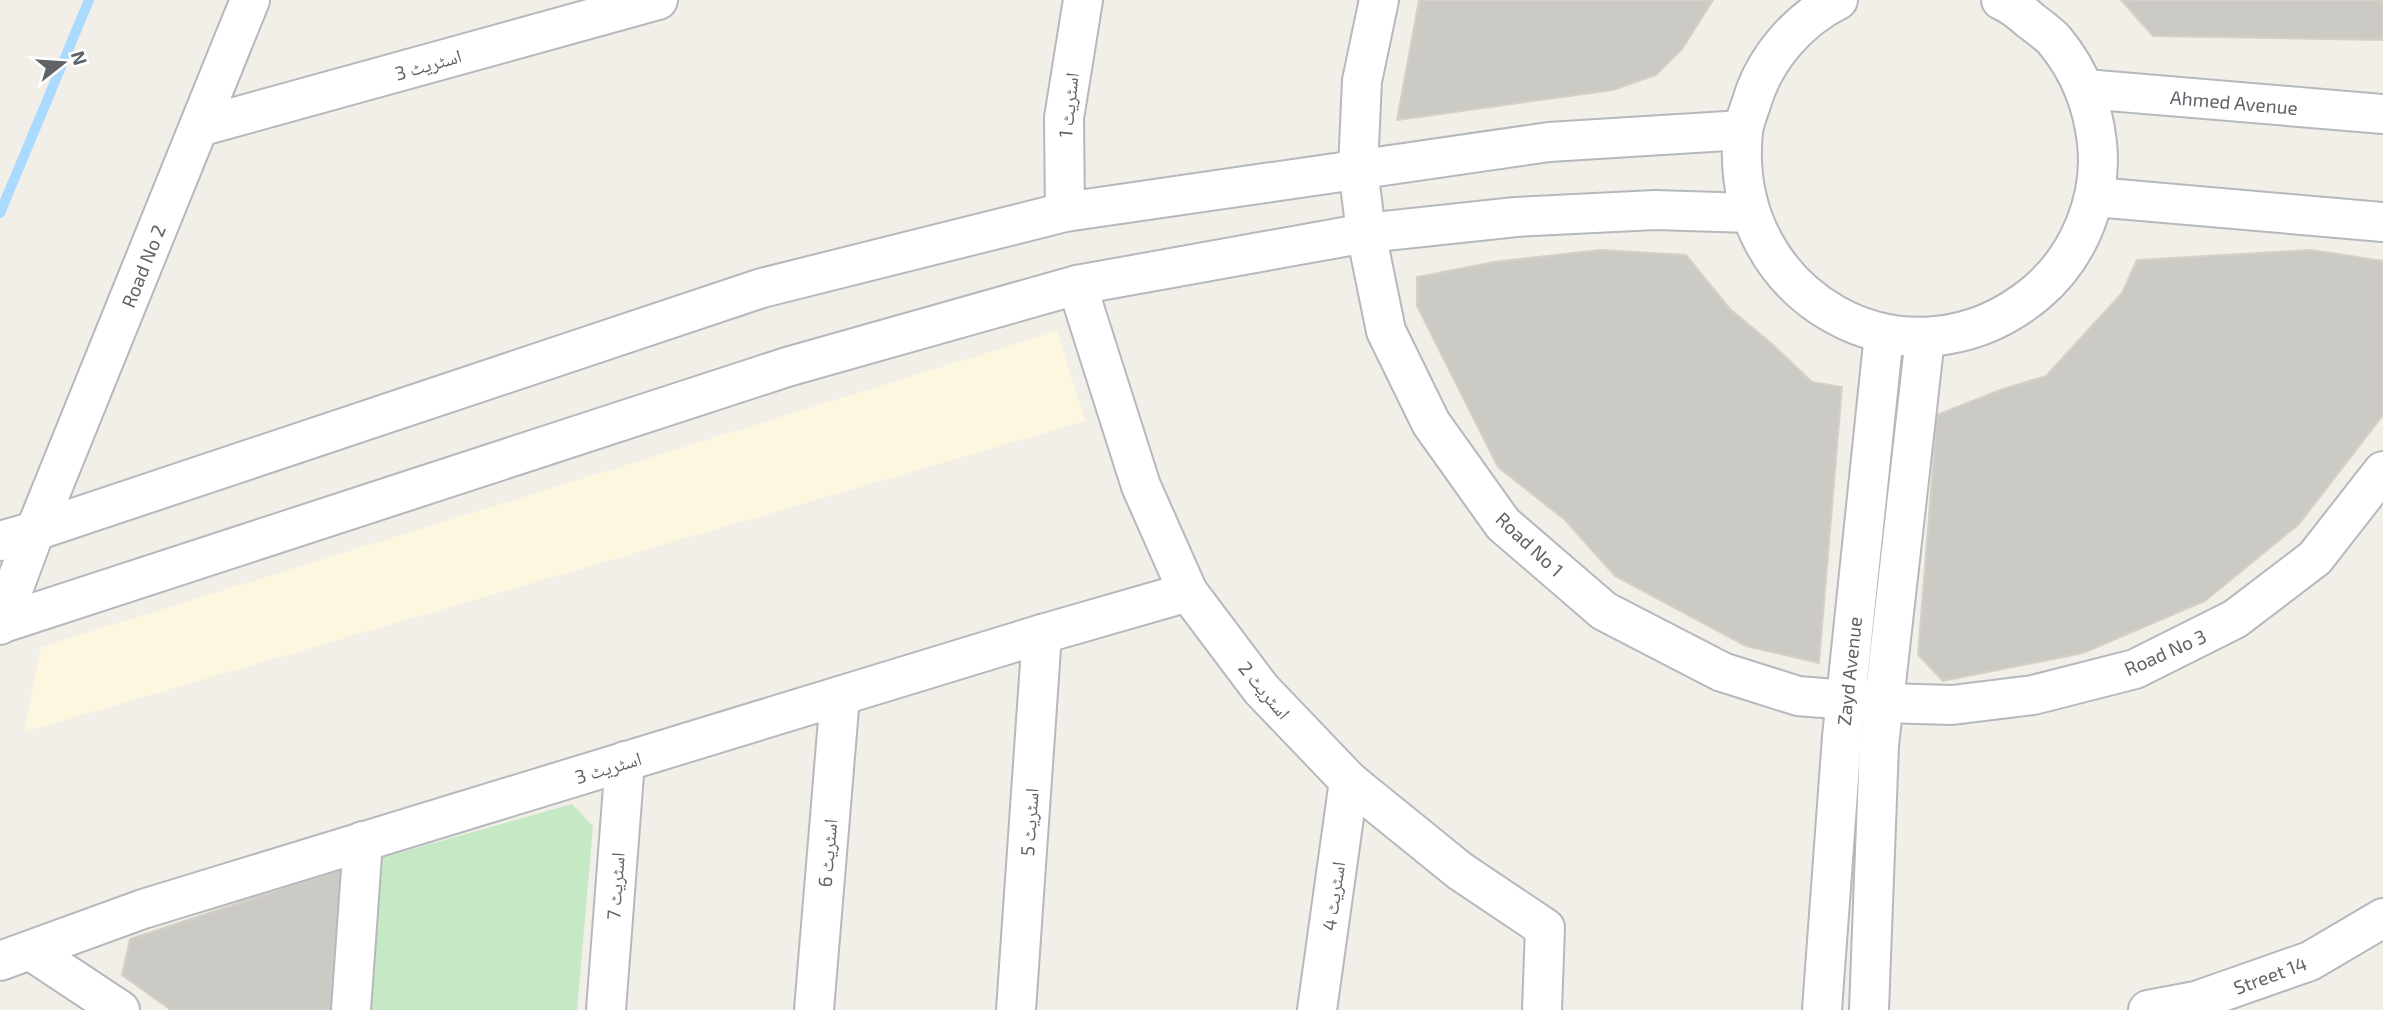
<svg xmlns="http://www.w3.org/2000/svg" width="2383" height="1010" font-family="'Exo 2','Noto Naskh Arabic',sans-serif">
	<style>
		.commercial { fill: #fef7e0 }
		.green { fill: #c5e8c5 }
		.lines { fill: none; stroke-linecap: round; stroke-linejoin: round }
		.stream { stroke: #aadaff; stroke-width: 10 }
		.building { fill: #cccac5; stroke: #d6d1c6; stroke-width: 2 }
		.minor-casing { stroke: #b5b8bc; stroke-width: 42 }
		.minor { stroke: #fff; stroke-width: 38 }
		.labels { text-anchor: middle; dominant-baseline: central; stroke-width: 5; stroke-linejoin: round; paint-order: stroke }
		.street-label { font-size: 19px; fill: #5f6368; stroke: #fff }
	</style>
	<rect width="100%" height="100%" fill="#f1efe8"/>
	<!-- commercial -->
	<polygon class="commercial" points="1057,331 1085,421 24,732 41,647"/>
	<!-- green -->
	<polygon class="green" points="572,804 593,826 577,1010 333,1010 342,869"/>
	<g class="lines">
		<!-- stream -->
		<polyline class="stream" points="0,213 89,0"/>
	</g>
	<!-- building -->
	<g class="building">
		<polygon points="1419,0 1713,0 1682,49 1656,75 1613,90 1397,120"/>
		<polygon points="2121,0 2383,0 2383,40 2153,36"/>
		<polygon points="1600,250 1686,255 1730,309 1772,344 1812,382 1842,387 1819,663 1746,646 1615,576 1565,520 1498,467 1417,306 1417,277 1494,262"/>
		<polygon points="2311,250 2383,261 2383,415 2299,524 2205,601 2083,653 1943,681 1918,655 1937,415 2000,390 2046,376 2122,293 2137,260"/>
		<polygon points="342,869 333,1010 171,1010 122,975 130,939"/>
	</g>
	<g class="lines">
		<defs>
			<g id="minor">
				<polyline points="1379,0 1362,81 1358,168 1366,233 1386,331 1431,423 1503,524 1604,611 1722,672 1798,696 1884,703 1952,705 2033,695 2135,669 2235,619 2315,558 2383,471"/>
				<path d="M1838,0C1798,20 1765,58 1752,101C1749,111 1744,122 1743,132C1726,297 1907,400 2036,293C2079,257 2103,198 2097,143C2093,106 2079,70 2055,41C2049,34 2039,27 2031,21C2022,13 2013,5 2001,0"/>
				<polyline points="2085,89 2383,114"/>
				<polyline points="199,127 658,0"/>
				<polyline points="2095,197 2383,222"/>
				<polyline points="1065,212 1064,118 1083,0"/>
				<polyline points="1077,285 1141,486 1188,592 1261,689 1349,781 1460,871 1545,928 1542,1010"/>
				<polyline points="0,541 35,531 762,288 1065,212 1549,142 1743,130"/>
				<polyline points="0,624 787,367 1077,285 1366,233 1516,217 1655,210 1750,213"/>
				<polyline points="0,625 35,531 250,0"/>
				<polyline points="31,951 120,1010"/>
				<polyline points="0,961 143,909 1042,634 1188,592"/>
				<polyline points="351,1010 363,841"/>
				<polyline points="606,1010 625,761"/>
				<polyline points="814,1010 840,696"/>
				<polyline points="1016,1010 1042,634"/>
				<polyline points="1317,1010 1349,781"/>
				<polyline points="1822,1010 1842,737 1884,334"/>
				<polyline points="1869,1010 1879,745 1925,338"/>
				<polyline points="2148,1010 2196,1001 2310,961 2383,918"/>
			</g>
		</defs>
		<!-- minor casing -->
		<use href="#minor" class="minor-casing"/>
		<!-- minor -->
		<use href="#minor" class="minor"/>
	</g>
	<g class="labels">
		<!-- street labels -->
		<g class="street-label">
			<text transform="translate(428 64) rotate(-16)">اسٹریٹ 3</text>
			<text transform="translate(2234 102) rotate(5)">Ahmed Avenue</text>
			<text transform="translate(1068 105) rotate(-84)">اسٹریٹ 1</text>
			<text transform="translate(143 266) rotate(-68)">Road No 2</text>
			<text transform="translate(1530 544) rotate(43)">Road No 1</text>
			<text transform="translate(2165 652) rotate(-24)">Road No 3</text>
			<text transform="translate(1849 671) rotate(-84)">Zayd Avenue</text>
			<text transform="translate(1265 690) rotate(50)">اسٹریٹ 2</text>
			<text transform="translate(608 767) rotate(-17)">اسٹریٹ 3</text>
			<text transform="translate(1029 822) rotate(-86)">اسٹریٹ 5</text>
			<text transform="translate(827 853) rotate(-85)">اسٹریٹ 6</text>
			<text transform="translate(615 886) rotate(-86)">اسٹریٹ 7</text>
			<text transform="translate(1333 896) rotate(-82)">اسٹریٹ 4</text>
			<text transform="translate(2270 975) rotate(-20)">Street 14</text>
		</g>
	</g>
	<!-- north arrow -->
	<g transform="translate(63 63) rotate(73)" stroke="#ffffff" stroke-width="5" paint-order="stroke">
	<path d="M0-5L12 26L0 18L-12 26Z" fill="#5f6368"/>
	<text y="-10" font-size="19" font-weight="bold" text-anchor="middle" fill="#5f6368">N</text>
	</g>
</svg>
